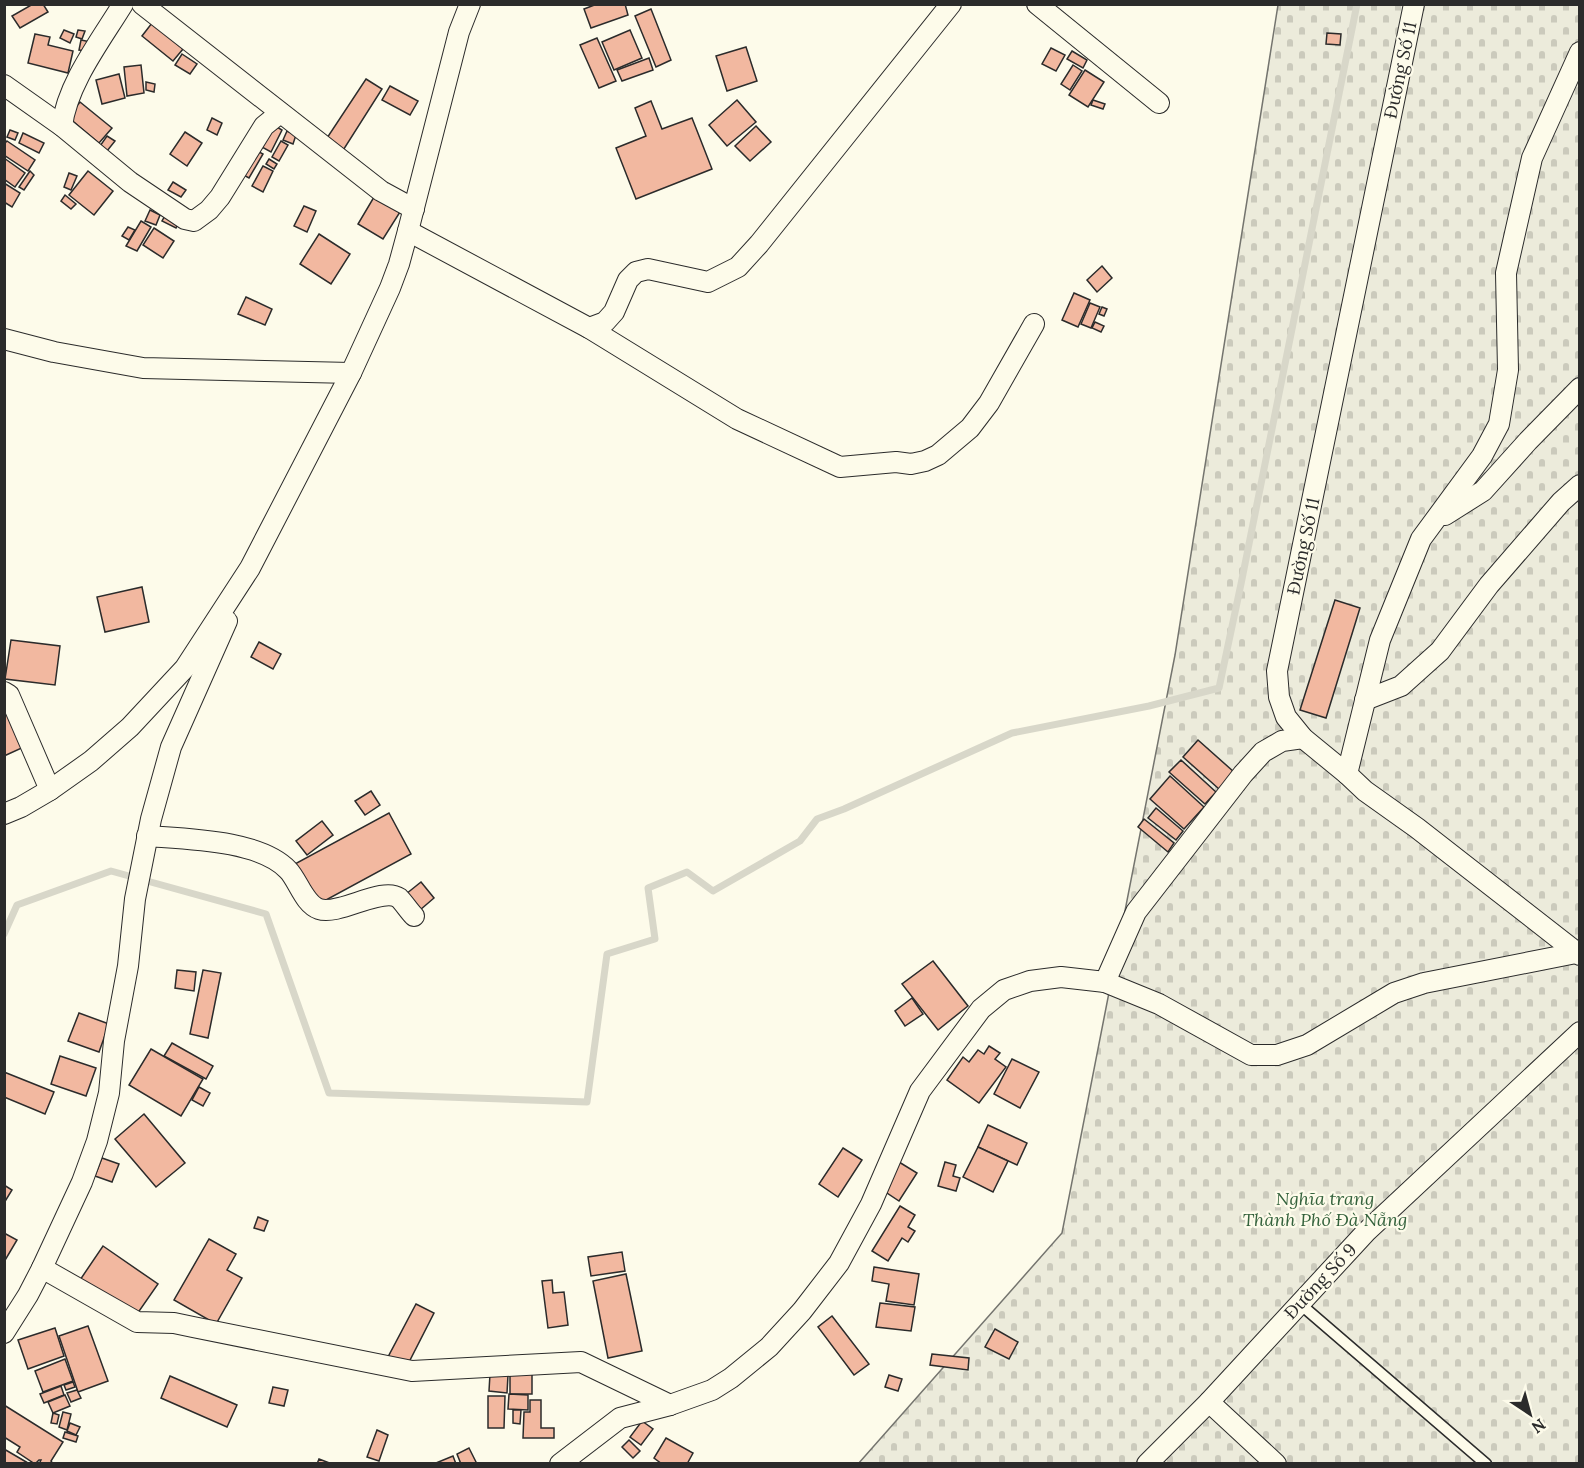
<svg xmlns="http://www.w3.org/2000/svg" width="1584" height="1468" font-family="Lora,serif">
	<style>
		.cemetery { fill: url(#cemetery-stones); stroke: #74746e; stroke-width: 1.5 }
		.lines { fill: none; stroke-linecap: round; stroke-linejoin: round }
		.stream { stroke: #d8d7c9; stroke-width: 7 }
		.building { fill: #f2b8a0; stroke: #2b2b2b; stroke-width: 1.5 }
		.service-casing { stroke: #2b2b2b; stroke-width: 13 }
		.minor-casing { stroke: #2b2b2b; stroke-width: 22 }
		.service { stroke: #fdfbea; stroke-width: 10 }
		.minor { stroke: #fdfbea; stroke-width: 20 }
		.labels { text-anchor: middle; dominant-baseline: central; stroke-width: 4.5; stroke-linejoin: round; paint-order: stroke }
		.street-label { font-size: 18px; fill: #2b2b2b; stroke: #fdfbea }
		.park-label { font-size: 18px; font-style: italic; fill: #34623c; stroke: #fdfbea }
	</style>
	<defs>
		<pattern id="cemetery-stones" width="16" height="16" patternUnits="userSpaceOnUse" patternTransform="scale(1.5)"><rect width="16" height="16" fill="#ecebdb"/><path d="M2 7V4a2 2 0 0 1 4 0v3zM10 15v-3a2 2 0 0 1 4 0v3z" fill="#cbcabc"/></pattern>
	</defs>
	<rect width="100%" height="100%" fill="#fdfbea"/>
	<!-- cemetery -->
	<polygon class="cemetery" points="1278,5 1579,5 1579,1463 858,1464 1062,1233 1175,655"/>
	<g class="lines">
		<!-- stream -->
		<polyline class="stream" points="4,934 17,905 111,871 266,914 329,1093 587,1102 607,954 655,939 648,888 687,872 713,891 800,841 817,819 844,809 1012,733 1149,706 1219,688 1241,584 1357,4"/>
	</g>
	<!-- building -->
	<g class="building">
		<polygon points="33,4 43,4 48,12 20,28 12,16"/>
		<polygon points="597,4 625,4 628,15 591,28 584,9"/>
		<polygon points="651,9 671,60 656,67 635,16"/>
		<polygon points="152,23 183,49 173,61 142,36"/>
		<polygon points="64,30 74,34 70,43 60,38"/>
		<polygon points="78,30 85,31 82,39 76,37"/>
		<polygon points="630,30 642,58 614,70 602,42"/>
		<polygon points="1327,33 1341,34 1340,45 1326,44"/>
		<polygon points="35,34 50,37 48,45 73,51 68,73 28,63"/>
		<polygon points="597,38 616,81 599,88 580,45"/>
		<polygon points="81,40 91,42 89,51 79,50"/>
		<polygon points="746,47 757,81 727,91 716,56"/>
		<polygon points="1051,48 1065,55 1056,71 1042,64"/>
		<polygon points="1072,51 1087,60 1083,68 1067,59"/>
		<polygon points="182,54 197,64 190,74 175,65"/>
		<polygon points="649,58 653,70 622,81 617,70"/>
		<polygon points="141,65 144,93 127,96 124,67"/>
		<polygon points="1073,65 1082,71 1070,90 1061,84"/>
		<polygon points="1085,70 1104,82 1088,107 1069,95"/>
		<polygon points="119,74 125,98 102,104 96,80"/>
		<polygon points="366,79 382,89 342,152 325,141"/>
		<polygon points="146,82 155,84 154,92 146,90"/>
		<polygon points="390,86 418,101 410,115 382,100"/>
		<polygon points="737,100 756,122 727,146 709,125"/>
		<polygon points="1093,100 1105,104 1103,109 1091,105"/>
		<polygon points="651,101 662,129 692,118 712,169 636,199 616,148 646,136 635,108"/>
		<polygon points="80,102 112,128 99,143 68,117"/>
		<polygon points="212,118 222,123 217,135 207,130"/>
		<polygon points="272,124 282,130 271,152 260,146"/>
		<polygon points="756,126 771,142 750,161 735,146"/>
		<polygon points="10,130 18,133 15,140 7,137"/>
		<polygon points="287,131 296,135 293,144 283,140"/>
		<polygon points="185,132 202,143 187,166 170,154"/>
		<polygon points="23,133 44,143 39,153 19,143"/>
		<polygon points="107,136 115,141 107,151 100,146"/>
		<polygon points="7,141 35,160 28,171 4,155 4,144"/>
		<polygon points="281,141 288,145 279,161 272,157"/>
		<polygon points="252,148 263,154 249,178 238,172"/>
		<polygon points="4,158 25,173 15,187 4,179"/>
		<polygon points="269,159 277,164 274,169 266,164"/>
		<polygon points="263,166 273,171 263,192 252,186"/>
		<polygon points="30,171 34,175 24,190 19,187"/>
		<polygon points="88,171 113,191 94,215 69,195"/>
		<polygon points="69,173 77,176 71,190 64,187"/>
		<polygon points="173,182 186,190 181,197 168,190"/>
		<polygon points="4,183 20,193 12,207 4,202"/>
		<polygon points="65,195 76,204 71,209 61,201"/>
		<polygon points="374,197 400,212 383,239 358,224"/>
		<polygon points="304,206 316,211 307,232 294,226"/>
		<polygon points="150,210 160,215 156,225 145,221"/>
		<polygon points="166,214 179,221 176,228 162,221"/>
		<polygon points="141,221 151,227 137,251 126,246"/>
		<polygon points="128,227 135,230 129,240 122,236"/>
		<polygon points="154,228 174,241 163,258 143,245"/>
		<polygon points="319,234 350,254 331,284 300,264"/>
		<polygon points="1102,266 1112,278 1097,292 1087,280"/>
		<polygon points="1074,293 1090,300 1078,327 1062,320"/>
		<polygon points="246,297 272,309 265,325 238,314"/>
		<polygon points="1090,303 1100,307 1091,328 1081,324"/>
		<polygon points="1102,307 1107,309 1104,316 1099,314"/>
		<polygon points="1095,322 1104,326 1101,332 1092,328"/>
		<polygon points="142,587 149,622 105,632 97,597"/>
		<polygon points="1335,600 1360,608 1326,718 1300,710"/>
		<polygon points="11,640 60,646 55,685 5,679"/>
		<polygon points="259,642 281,654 273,669 251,657"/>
		<polygon points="4,707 24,747 4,756"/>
		<polygon points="1198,740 1234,772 1219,789 1183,757"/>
		<polygon points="1181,760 1216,792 1205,804 1169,772"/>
		<polygon points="1170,776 1204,807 1184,829 1150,799"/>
		<polygon points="371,791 380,805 365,815 355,801"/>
		<polygon points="1156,808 1183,831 1176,840 1148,818"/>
		<polygon points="389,813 411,854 315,906 293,865"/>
		<polygon points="1144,819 1174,843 1168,852 1138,827"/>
		<polygon points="322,821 333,835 307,855 296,841"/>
		<polygon points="421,882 434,898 420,910 406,894"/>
		<polygon points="933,961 968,1006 938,1030 902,984"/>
		<polygon points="177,970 196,972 194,991 175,988"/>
		<polygon points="203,970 221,973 208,1038 190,1034"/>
		<polygon points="912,998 923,1014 905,1026 895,1011"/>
		<polygon points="79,1013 109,1024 99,1052 68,1041"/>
		<polygon points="172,1043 213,1066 206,1079 164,1056"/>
		<polygon points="989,1046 1000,1053 995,1059 1006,1067 979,1103 947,1080 963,1057 969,1062 978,1050 984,1054"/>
		<polygon points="151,1049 203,1079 181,1116 129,1085"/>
		<polygon points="60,1056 96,1068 86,1096 51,1084"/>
		<polygon points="1012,1059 1039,1072 1020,1108 994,1094"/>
		<polygon points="4,1072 54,1092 45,1114 4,1097"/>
		<polygon points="199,1087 210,1093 203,1106 192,1100"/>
		<polygon points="144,1114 185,1163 156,1187 115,1139"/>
		<polygon points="988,1125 1027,1143 1017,1165 978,1147"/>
		<polygon points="978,1147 1008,1161 993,1192 963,1177"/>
		<polygon points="843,1148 862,1160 838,1197 819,1184"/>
		<polygon points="102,1158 119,1164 112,1182 95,1176"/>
		<polygon points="899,1162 917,1173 899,1201 881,1189"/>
		<polygon points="945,1162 956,1165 953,1176 960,1178 956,1191 938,1186"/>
		<polygon points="4,1185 12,1190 4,1203"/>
		<polygon points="900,1206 915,1215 908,1227 915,1231 908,1242 902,1238 888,1261 872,1251"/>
		<polygon points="258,1217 268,1221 264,1231 254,1228"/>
		<polygon points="4,1233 17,1240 4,1262"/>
		<polygon points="209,1239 236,1254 227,1270 242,1278 216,1324 174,1300"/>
		<polygon points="103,1246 158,1284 135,1317 80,1280"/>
		<polygon points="622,1252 625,1271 591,1276 588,1257"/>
		<polygon points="874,1267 919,1274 914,1305 886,1301 889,1284 872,1281"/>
		<polygon points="626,1274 642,1351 608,1358 593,1281"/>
		<polygon points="552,1280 553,1293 564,1292 568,1325 548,1328 542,1281"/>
		<polygon points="880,1303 915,1307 911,1331 876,1327"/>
		<polygon points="416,1304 434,1313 407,1366 388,1357"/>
		<polygon points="832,1316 869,1364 854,1375 818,1327"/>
		<polygon points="88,1326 108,1381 78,1392 59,1336"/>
		<polygon points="55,1328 64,1356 28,1369 18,1340"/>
		<polygon points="995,1329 1018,1342 1009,1359 985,1347"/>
		<polygon points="932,1354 969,1358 968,1370 930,1365"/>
		<polygon points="65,1359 73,1381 43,1392 35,1371"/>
		<rect x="510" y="1373" width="22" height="21"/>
		<polygon points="490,1374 508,1375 507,1393 489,1391"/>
		<polygon points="889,1375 902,1379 898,1391 885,1387"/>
		<polygon points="170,1376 237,1405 227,1427 161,1398"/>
		<polygon points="73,1382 75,1387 66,1390 64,1385"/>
		<polygon points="61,1386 64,1395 44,1403 40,1394"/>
		<polygon points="273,1387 288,1390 284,1406 269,1403"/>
		<polygon points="77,1390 81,1398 71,1402 67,1393"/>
		<polygon points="509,1394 528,1395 528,1410 508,1409"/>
		<polygon points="65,1395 70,1406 53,1413 48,1402"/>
		<polygon points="488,1396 505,1396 504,1428 488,1428"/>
		<polygon points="530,1400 541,1400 541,1428 554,1428 554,1438 523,1438 524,1412 530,1412"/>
		<polygon points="4,1405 63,1442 51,1461 53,1464 39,1464 41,1460 39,1460 35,1464 17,1452 20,1447 4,1437"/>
		<polygon points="513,1410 521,1410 520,1424 513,1423"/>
		<polygon points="63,1412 71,1414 67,1430 59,1427"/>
		<polygon points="53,1413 59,1415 57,1424 51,1423"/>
		<polygon points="642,1421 653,1429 641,1445 630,1437"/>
		<polygon points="70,1423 80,1427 76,1435 67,1431"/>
		<polygon points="377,1430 388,1435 379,1461 367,1457"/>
		<polygon points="65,1432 78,1436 76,1442 63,1438"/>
		<polygon points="666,1438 693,1453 687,1464 662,1464 654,1458"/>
		<polygon points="629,1440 640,1451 633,1458 622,1447"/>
		<polygon points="469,1448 477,1464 461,1464 457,1454"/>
		<polygon points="4,1449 28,1463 27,1464 4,1464"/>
		<polygon points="453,1456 456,1464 436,1463"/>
		<polygon points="319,1459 332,1464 317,1464"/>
	</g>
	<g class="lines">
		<defs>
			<polyline id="service" points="1299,1303 1486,1464"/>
			<g id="minor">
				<polyline points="142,4 381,191 414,209"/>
				<polyline points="1037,4 1159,103"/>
				<polyline points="1414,4 1277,671 1279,697 1286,717 1303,738 1347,774 1365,791 1417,828 1580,955"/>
				<polyline points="4,85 62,126 130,182 185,219 194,221 209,210 220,197 264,126 280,113"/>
				<path d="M62,126C67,84 101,40 123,4"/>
				<polyline points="408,231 589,328 737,419 840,467 896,462 911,464 925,461 938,455 970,428 989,403 1034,324"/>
				<polyline points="589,328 605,322 614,312 628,280 636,272 648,269 708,282 738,267 759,244 951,4"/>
				<polyline points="4,339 54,352 143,368 351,373"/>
				<polyline points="1445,515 1483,491 1528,441 1580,388"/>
				<polyline points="4,692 9,695 50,790"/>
				<polyline points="1365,700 1401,686 1440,651 1489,585 1561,502 1580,485"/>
				<polyline points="1347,774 1380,640 1421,539 1482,456 1499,424 1508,370 1506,273 1532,158 1580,52"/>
				<polyline points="4,814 21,807 50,790 91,761 130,727 185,668 250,568 351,373 390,288 399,264 408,231 459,32 470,4"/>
				<path d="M147,836C186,839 260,840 288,870C298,880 304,904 319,909C339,916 382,886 399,898C404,903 409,911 414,916"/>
				<polyline points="1105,982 1136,912 1243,774 1263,752 1282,741 1303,738"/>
				<polyline points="42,1268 137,1322 174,1323 193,1327 412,1371 581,1362 670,1405"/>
				<polyline points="4,1333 28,1295 42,1268 82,1182 97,1141 109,1093 114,1041 128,966 135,899 151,819 171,747 227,621"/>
				<polyline points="1209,1402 1276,1464"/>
				<polyline points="560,1464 620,1418 670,1405 712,1390 731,1378 769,1347 802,1311 839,1263 871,1204 920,1091 981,1009 1004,990 1030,981 1061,977 1105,982 1159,1004 1251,1055 1277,1055 1307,1045 1394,993 1424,983 1576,953"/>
				<polyline points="1147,1464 1209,1402 1366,1232 1580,1032"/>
			</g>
		</defs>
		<!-- service casing -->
		<use href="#service" class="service-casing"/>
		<!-- minor casing -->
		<use href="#minor" class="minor-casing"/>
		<!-- service -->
		<use href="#service" class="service"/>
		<!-- minor -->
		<use href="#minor" class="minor"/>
	</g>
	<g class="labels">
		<!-- street labels -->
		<g class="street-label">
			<text transform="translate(1400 70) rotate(-78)">Đường Số 11</text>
			<text transform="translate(1303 546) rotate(-78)">Đường Số 11</text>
			<text transform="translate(1320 1281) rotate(-47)">Đường Số 9</text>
		</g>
		<!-- park labels -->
		<g class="park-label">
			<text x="1325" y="1198">Nghĩa trang<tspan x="1325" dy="21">Thành Phố Đà Nẵng</tspan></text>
		</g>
	</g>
	<!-- border -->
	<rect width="1584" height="1468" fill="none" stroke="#2b2b2b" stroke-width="12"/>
	<!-- north arrow -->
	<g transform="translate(1530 1414) rotate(144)" stroke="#fdfbea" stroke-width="4.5" paint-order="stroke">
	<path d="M0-4.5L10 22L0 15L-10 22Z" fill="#2b2b2b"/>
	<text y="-9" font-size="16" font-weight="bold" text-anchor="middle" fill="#2b2b2b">N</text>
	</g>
</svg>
